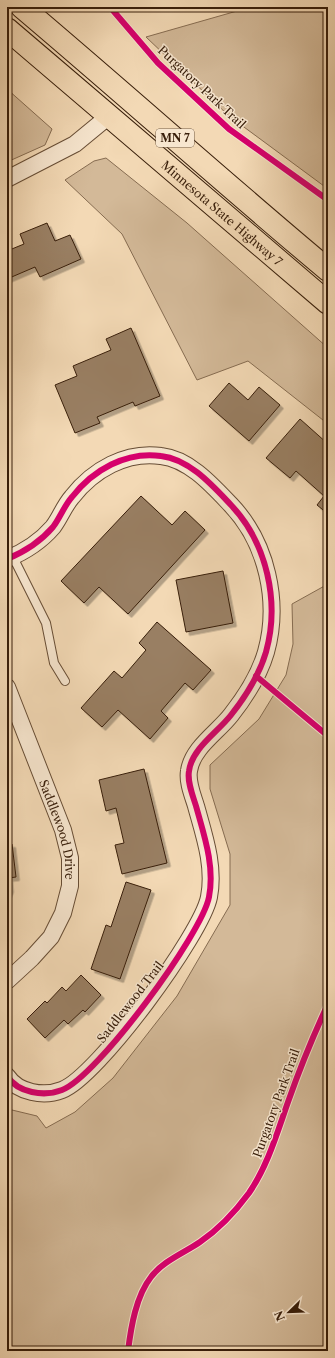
<svg xmlns="http://www.w3.org/2000/svg" width="335" height="1358" font-family="'Libre Caslon Text',serif">
	<style>
		.green { fill: #d3b998; stroke: #866c51 }
		.building { fill: #997f63; stroke: #381e0a; filter: url(#shadow) }
		.lines { fill: none; stroke-linecap: round; stroke-linejoin: round }
		.service-casing { stroke: #674d35; stroke-width: 10 }
		.minor-casing { stroke: #674d35; stroke-width: 18 }
		.primary-casing { stroke: #381e0a; stroke-width: 24 }
		.service { stroke: #f7e6cf; stroke-width: 8 }
		.minor { stroke: #f7e6cf; stroke-width: 16 }
		.primary { stroke: #f3d9b5; stroke-width: 22 }
		.cycleway-casing { stroke: #f7e6cf; stroke-width: 8 }
		.cycleway { stroke: #d6006c; stroke-width: 6 }
		.labels { text-anchor: middle; dominant-baseline: central; stroke-width: 3; stroke-linejoin: round; paint-order: stroke }
		.shield { fill: #f7e6cf; stroke: #715a45; stroke-width: 1 }
		.shield-label { font-size: 11px; font-weight: bold; fill: #381e0a }
		.street-label { font-size: 12px; fill: #381e0a; stroke: #f7e6cf }
	</style>
	<defs>
		<filter id="shadow"><feDropShadow dx="3.5" dy="3.5" stdDeviation="0" flood-color="#0004"/></filter>
	</defs>
	<rect width="100%" height="100%" fill="#f3d9b5"/>
	<filter id="stains"><feTurbulence type="fractalNoise" baseFrequency=".005" numOctaves="4"/><feColorMatrix values="0 0 0 0 .2 0 0 0 0 .09 0 0 0 0 .02 0 0 0 .5 -.17"/></filter>
	<radialGradient id="worn" r=".72"><stop offset=".6" stop-color="#630" stop-opacity="0"/><stop offset="1" stop-color="#630" stop-opacity=".3"/></radialGradient>
	<!-- green -->
	<g class="green">
		<polygon points="251,7 328,7 328,189 229,116 146,37"/>
		<polygon points="7,89 52,129 45,145 7,162"/>
		<polygon points="106,158 187,223 328,348 328,424 248,361 197,380 122,234 65,180 94,161"/>
		<polygon points="328,584 328,1351 7,1351 7,1104 12,1110 37,1116 46,1128 75,1112 113,1078 177,996 230,905 230,854 210,789 210,765 259,719 286,675 293,644 292,604"/>
	</g>
	<!-- building -->
	<g class="building">
		<polygon points="47,223 55,241 70,235 81,259 40,277 35,267 7,279 7,251 24,244 20,234"/>
		<polygon points="131,328 160,396 135,406 133,402 97,417 100,423 75,433 55,385 77,376 73,366 111,350 106,339"/>
		<polygon points="229,383 248,400 259,387 280,405 249,441 209,406"/>
		<polygon points="300,419 328,444 328,514 317,505 324,496 296,471 290,478 266,458"/>
		<polygon points="141,496 172,525 185,511 205,530 128,614 99,587 84,603 61,581"/>
		<polygon points="223,571 233,623 186,632 176,580"/>
		<polygon points="157,622 211,670 193,690 185,683 161,711 168,718 150,739 118,710 102,727 81,708 114,671 122,678 146,650 139,643"/>
		<polygon points="144,769 167,863 122,874 115,845 124,843 116,808 106,811 99,780"/>
		<polygon points="7,844 12,844 16,877 9,878 10,889 7,896"/>
		<polygon points="126,882 151,890 120,979 91,969 106,925 111,927"/>
		<polygon points="81,975 101,995 85,1012 83,1010 68,1024 64,1020 45,1038 27,1019 45,1001 47,1003 62,987 66,991"/>
	</g>
	<g class="lines">
		<defs>
			<polyline id="service" points="13,557 46,623 54,663 65,681"/>
			<g id="minor">
				<polyline points="7,179 75,144 109,116"/>
				<path d="M7,559C24,552 41,541 53,527C60,518 64,506 72,497C93,470 126,451 161,456C189,459 212,485 231,505C267,543 280,602 266,652C259,676 246,696 231,715C218,732 192,748 189,771C187,782 193,796 196,806C204,835 215,866 209,897C202,934 97,1077 62,1090C44,1097 18,1093 7,1076"/>
				<path id="s1" d="M7,687L63,830L70,858V886L63,913L51,937L32,958L7,981"/>
			</g>
			<g id="primary">
				<path d="M22,7C125,94 225,184 328,270"/>
				<path id="s2" d="M7,29L328,303"/>
			</g>
		</defs>
		<!-- service casing -->
		<use href="#service" class="service-casing"/>
		<!-- minor casing -->
		<use href="#minor" class="minor-casing"/>
		<!-- primary casing -->
		<use href="#primary" class="primary-casing"/>
		<!-- service -->
		<use href="#service" class="service"/>
		<!-- minor -->
		<use href="#minor" class="minor"/>
		<!-- primary -->
		<use href="#primary" class="primary"/>
		<defs>
			<g id="cycleway">
				<polyline points="110,7 158,63 229,129 328,200"/>
				<path d="M7,559C24,552 41,541 53,527C60,518 64,506 72,497C93,470 126,451 161,456C189,459 212,485 231,505C267,543 280,602 266,652C259,676 246,696 231,715C218,732 192,748 189,771C187,782 193,796 196,806C204,835 215,866 209,897C202,934 97,1077 62,1090C44,1097 18,1093 7,1076"/>
				<polyline points="256,676 328,736"/>
				<path d="M128,1351C131,1327 136,1296 151,1277C163,1261 184,1253 200,1242C219,1229 235,1212 249,1193C268,1165 277,1133 288,1102C300,1068 313,1036 328,1004"/>
			</g>
		</defs>
		<!-- cycleway casing -->
		<use href="#cycleway" class="cycleway-casing"/>
		<!-- cycleway -->
		<use href="#cycleway" class="cycleway"/>
	</g>
	<g class="labels">
		<!-- shield labels -->
		<rect class="shield" x="156" y="129" width="38" height="18" rx="3"/>
		<g class="shield-label">
			<text x="175" y="138">MN 7</text>
		</g>
		<!-- street labels -->
		<g class="street-label">
			<text transform="translate(202 87) rotate(43)">Purgatory Park Trail</text>
			<text stroke="none"><textPath href="#s2" startOffset="283">Minnesota State Highway 7</textPath></text>
			<text stroke="none"><textPath href="#s1" startOffset="152">Saddlewood Drive</textPath></text>
			<text transform="translate(130 1002) rotate(-52)">Saddlewood Trail</text>
			<text transform="translate(276 1103) rotate(-70)">Purgatory Park Trail</text>
		</g>
	</g>
	<!-- margin -->
	<rect width="335" height="1358" fill="none" stroke="#f3d9b5" stroke-width="24"/>
	<rect x="8" y="8" width="319" height="1342" fill="none" stroke="#381e0a" stroke-width="2"/>
	<rect x="12" y="12" width="311" height="1334" fill="none" stroke="#381e0a"/>
	<!-- north arrow -->
	<g transform="translate(289 1312) rotate(247)" stroke="#f7e6cf" stroke-width="3" paint-order="stroke">
	<path d="M0-3L7 15L0 10L-7 15Z" fill="#381e0a"/>
	<text y="-6" font-size="11" font-weight="bold" text-anchor="middle" fill="#381e0a">N</text>
	</g>
	<rect width="100%" height="100%" filter="url(#stains)"/>
	<rect width="100%" height="100%" fill="url(#worn)"/>
</svg>
